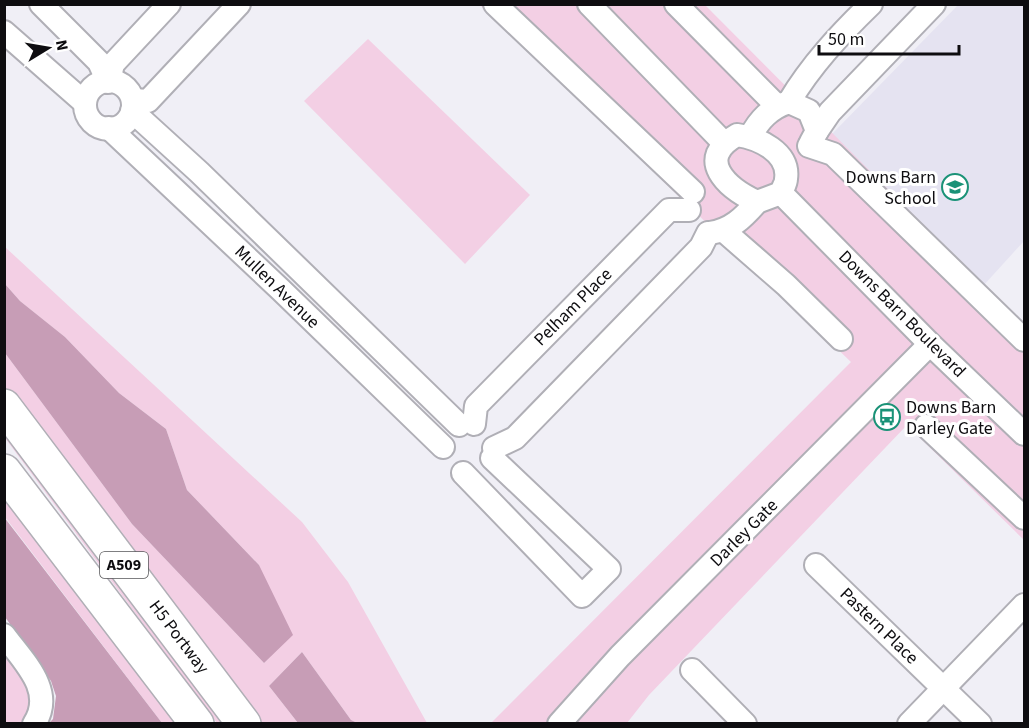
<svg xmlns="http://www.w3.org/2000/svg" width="1029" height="728" font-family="'Source Sans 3',sans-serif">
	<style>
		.built { fill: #e5e3f1 }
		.green { fill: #f3cfe4 }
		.forest { fill: #c79db6 }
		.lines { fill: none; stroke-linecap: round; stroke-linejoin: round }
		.street-casing { stroke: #b0afb6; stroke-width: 26 }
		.primary-casing { stroke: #b0afb6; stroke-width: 36 }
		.street { stroke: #fff; stroke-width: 22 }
		.primary { stroke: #fff; stroke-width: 33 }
		.labels { text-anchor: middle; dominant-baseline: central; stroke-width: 6; stroke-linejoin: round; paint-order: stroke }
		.shield { fill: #fff; stroke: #565658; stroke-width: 1.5 }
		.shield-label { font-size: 16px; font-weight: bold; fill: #0e0d10 }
		.poi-label { font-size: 18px; fill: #0e0d10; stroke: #fff; text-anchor: end }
		.street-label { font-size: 18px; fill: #0e0d10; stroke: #fff }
	</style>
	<rect width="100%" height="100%" fill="#f0eff6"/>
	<!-- built -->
	<polygon class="built" points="958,5 1024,5 1024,241 983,286 832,134"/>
	<!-- green -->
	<g class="green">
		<polygon points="480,5 705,5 1024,326 1024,540 907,425 649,695 627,723 491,723 851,362"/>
		<polygon points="368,39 530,195 465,264 304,101"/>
		<polygon points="4,246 302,522 348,582 427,723 357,724 351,720 302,652 269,686 298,723 247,723 5,406 5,353 132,524 264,663 276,650 259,565 187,490 166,429 119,393 65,337 20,301 5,284"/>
		<polygon points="4,421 229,723 217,723 5,438"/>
		<polygon points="4,485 184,723 162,723 5,517"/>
		<path d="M4,655C19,675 46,700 22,723H5Z"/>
	</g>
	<!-- forest -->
	<g class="forest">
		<polygon points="5,284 20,301 65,337 119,393 166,429 187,490 259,565 293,635 264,663 132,524 5,353"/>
		<polygon points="4,517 162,723 49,723 53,719 56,696 51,681 5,617"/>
		<polygon points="302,652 351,720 357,723 298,723 269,686"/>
	</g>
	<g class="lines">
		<defs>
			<g id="street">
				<polyline points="41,4 99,62 108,82"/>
				<polyline points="495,4 693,192"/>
				<polyline points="589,4 723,142"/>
				<polyline points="676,4 777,106"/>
				<polyline points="4,32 85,103"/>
				<polyline points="109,81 113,64 169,4"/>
				<circle cx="109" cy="105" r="24"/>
				<polyline points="133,100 148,101 239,4"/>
				<path d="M789,102C811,65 840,34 871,4"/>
				<polyline points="132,111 199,172 459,425"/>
				<polyline points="109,128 281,290 443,447"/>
				<polyline points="817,131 830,112 934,4"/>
				<path d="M737,135C758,138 790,152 786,179C786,184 782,189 781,193L757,202C727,188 694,159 737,135Z"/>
				<path d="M750,137C759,120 770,108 789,102L809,111L817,131L811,142"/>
				<polyline points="809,146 833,154 1024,340"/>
				<polyline points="781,193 930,344 1024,434"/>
				<polyline points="724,231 786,285 841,339"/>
				<path d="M710,233C731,230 743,218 757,202"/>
				<polyline points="474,424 476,406 669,210 689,210"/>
				<polyline points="926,426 1024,518"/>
				<polyline points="494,448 515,438 701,247 708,233"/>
				<polyline points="463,473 582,596 609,569 492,458"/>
				<polyline points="816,565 980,724"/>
				<path d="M4,635C23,661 56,691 34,724"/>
				<polyline points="692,670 745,724"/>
				<polyline points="559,724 620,656 930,344"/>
				<polyline points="909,724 1024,605"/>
			</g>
			<g id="primary">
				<polyline points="4,406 244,724"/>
				<polyline points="4,471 197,724"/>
			</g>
		</defs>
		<!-- street casing -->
		<use href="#street" class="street-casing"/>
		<!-- primary casing -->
		<use href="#primary" class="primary-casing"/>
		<!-- street -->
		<use href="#street" class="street"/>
		<!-- primary -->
		<use href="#primary" class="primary"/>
	</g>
	<!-- icons -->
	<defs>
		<symbol id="school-ring" viewBox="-11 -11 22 22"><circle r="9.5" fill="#fff" stroke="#1a9277" stroke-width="1.5"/><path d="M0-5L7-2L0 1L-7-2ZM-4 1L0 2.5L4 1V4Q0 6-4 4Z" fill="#1a9277"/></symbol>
		<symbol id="bus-ring" viewBox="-11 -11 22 22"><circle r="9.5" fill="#fff" stroke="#1a9277" stroke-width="1.5"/><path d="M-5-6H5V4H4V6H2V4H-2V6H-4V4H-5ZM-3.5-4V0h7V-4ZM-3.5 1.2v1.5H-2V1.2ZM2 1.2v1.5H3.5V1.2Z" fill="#1a9277"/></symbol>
	</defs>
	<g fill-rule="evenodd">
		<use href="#school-ring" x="940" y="172" width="30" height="30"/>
		<use href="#bus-ring" x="872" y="402" width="30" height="30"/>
	</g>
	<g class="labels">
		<!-- shield labels -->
		<rect class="shield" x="100" y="552" width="48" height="26" rx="4.5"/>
		<g class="shield-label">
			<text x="124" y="565">A509</text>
		</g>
		<!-- poi labels -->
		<g class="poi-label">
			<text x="936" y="177">Downs Barn<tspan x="936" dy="21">School</tspan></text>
			<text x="906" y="407" text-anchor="start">Downs Barn<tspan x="906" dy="21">Darley Gate</tspan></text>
		</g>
		<!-- street labels -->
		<g class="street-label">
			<text transform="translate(277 287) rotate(44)">Mullen Avenue</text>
			<text transform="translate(573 307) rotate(-45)">Pelham Place</text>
			<text transform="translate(902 314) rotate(45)">Downs Barn Boulevard</text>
			<text transform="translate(744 533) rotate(-45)">Darley Gate</text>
			<text transform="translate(879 626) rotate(44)">Pastern Place</text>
			<text transform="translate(179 637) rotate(53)">H5 Portway</text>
		</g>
	</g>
	<!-- border -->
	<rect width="1029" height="728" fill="none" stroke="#0e0d10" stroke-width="12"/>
	<!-- north arrow -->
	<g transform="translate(48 48) rotate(79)" stroke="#ffffff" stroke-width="4.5" paint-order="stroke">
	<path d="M0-4.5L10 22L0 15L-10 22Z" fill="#0e0d10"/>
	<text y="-9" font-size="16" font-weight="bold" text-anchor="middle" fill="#0e0d10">N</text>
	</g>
	<!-- scale -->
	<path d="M819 45v9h140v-9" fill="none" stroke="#0e0d10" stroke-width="3"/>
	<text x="828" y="45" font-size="18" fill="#0e0d10" stroke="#ffffff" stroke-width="4.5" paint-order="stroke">50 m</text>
</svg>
